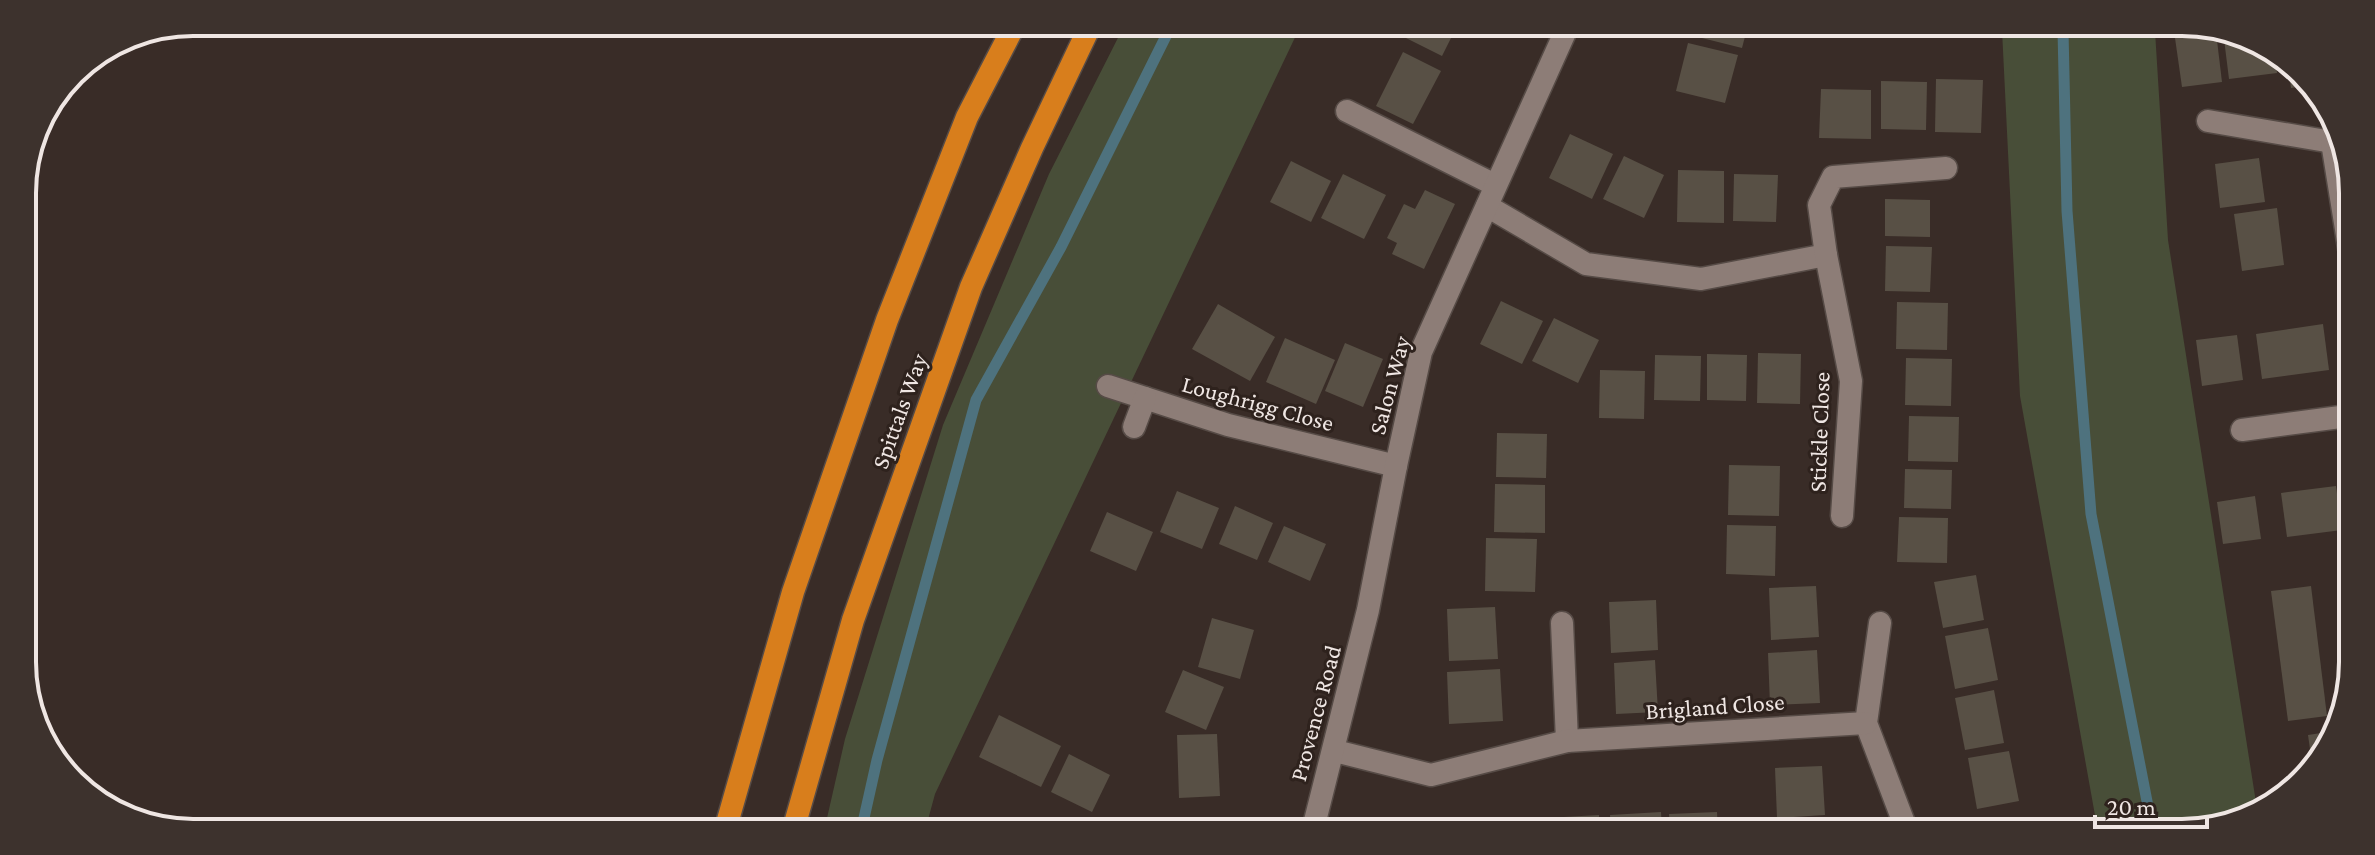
<svg xmlns="http://www.w3.org/2000/svg" width="2375" height="855" font-family="'Crimson Pro',serif">
	<style>
		.green { fill: #484e38 }
		.lines { fill: none; stroke-linecap: round; stroke-linejoin: round }
		.stream { stroke: #4e727e; stroke-width: 11 }
		.building { fill: #585045 }
		.minor-casing { stroke: #564b46; stroke-width: 25 }
		.trunk-casing { stroke: #564b46; stroke-width: 25 }
		.minor { stroke: #8d7d77; stroke-width: 22 }
		.trunk { stroke: #d87e1c; stroke-width: 22 }
		.labels { text-anchor: middle; dominant-baseline: central; stroke-width: 6; stroke-linejoin: round; paint-order: stroke }
		.street-label { font-size: 24px; fill: #efe6e3; stroke: #2e221d }
		.rim { fill: none; stroke: #efe6e3; stroke-width: 4 }
	</style>
	<rect width="100%" height="100%" fill="#392c27"/>
	<!-- green -->
	<g class="green">
		<polygon points="1124,26 1300,27 935,794 926,827 825,827 845,739 943,425 1049,174"/>
		<polygon points="2002,30 2155,31 2168,240 2257,809 2193,833 2098,832 2020,396"/>
	</g>
	<g class="lines">
		<!-- stream -->
		<g class="stream">
			<polyline points="2063,30 2067,211 2091,514 2153,832"/>
			<polyline points="862,827 877,760 976,400 1061,247 1171,26"/>
		</g>
	</g>
	<!-- building -->
	<g class="building">
		<polygon points="1409,27 1452,27 1456,28 1442,56 1404,37"/>
		<polygon points="1696,29 1747,29 1742,48 1694,36"/>
		<polygon points="2223,31 2237,31 2275,56 2277,73 2229,79"/>
		<polygon points="2216,32 2222,82 2182,87 2175,38"/>
		<polygon points="1688,43 1738,55 1725,103 1676,91"/>
		<polygon points="1403,52 1441,71 1413,124 1376,106"/>
		<polygon points="2288,65 2311,80 2313,85 2291,88"/>
		<polygon points="1936,79 1983,80 1981,133 1935,132"/>
		<polygon points="1881,81 1927,82 1926,130 1881,129"/>
		<polygon points="1821,89 1871,90 1871,139 1819,138"/>
		<polygon points="1570,134 1613,154 1592,199 1549,178"/>
		<polygon points="1624,156 1664,175 1644,218 1603,199"/>
		<polygon points="2259,158 2265,202 2220,208 2215,164"/>
		<polygon points="1291,161 1331,181 1311,222 1270,202"/>
		<polygon points="1678,170 1724,171 1724,223 1677,222"/>
		<polygon points="1343,174 1386,195 1364,239 1321,218"/>
		<polygon points="1734,174 1778,175 1776,222 1733,221"/>
		<polygon points="1425,190 1455,204 1424,269 1392,254 1397,243 1387,238 1404,204 1415,209"/>
		<polygon points="1885,199 1930,200 1930,237 1885,236"/>
		<polygon points="2277,208 2284,265 2242,271 2234,214"/>
		<polygon points="1886,246 1932,247 1930,292 1885,291"/>
		<polygon points="1501,301 1543,321 1522,364 1480,344"/>
		<polygon points="1897,302 1948,303 1947,350 1896,349"/>
		<polygon points="1218,304 1275,337 1250,381 1192,349"/>
		<polygon points="1554,318 1599,340 1578,383 1532,361"/>
		<polygon points="2323,324 2329,370 2262,379 2256,334"/>
		<polygon points="2237,335 2243,380 2202,386 2196,340"/>
		<polygon points="1285,338 1335,360 1316,404 1266,382"/>
		<polygon points="1345,343 1383,359 1363,407 1325,391"/>
		<polygon points="1758,353 1801,354 1800,404 1757,403"/>
		<polygon points="1707,354 1747,355 1746,401 1707,400"/>
		<polygon points="1655,355 1701,356 1700,401 1654,400"/>
		<polygon points="1906,358 1952,359 1951,406 1905,405"/>
		<polygon points="1600,370 1645,371 1644,419 1599,418"/>
		<polygon points="1909,416 1959,417 1958,462 1908,461"/>
		<polygon points="1497,433 1547,434 1546,478 1496,477"/>
		<polygon points="1729,465 1780,466 1779,516 1728,515"/>
		<polygon points="1905,469 1952,470 1951,509 1904,508"/>
		<polygon points="1495,484 1545,485 1545,533 1494,532"/>
		<polygon points="2336,486 2342,530 2287,537 2281,493"/>
		<polygon points="1177,491 1219,508 1202,549 1160,532"/>
		<polygon points="2255,496 2261,539 2223,544 2217,502"/>
		<polygon points="1235,506 1273,523 1257,560 1219,544"/>
		<polygon points="1107,512 1153,532 1136,571 1090,551"/>
		<polygon points="1899,517 1948,518 1947,563 1897,562"/>
		<polygon points="1727,525 1776,526 1775,576 1726,574"/>
		<polygon points="1284,526 1326,544 1310,581 1268,562"/>
		<polygon points="1486,538 1537,539 1535,592 1485,591"/>
		<polygon points="1976,575 1984,620 1943,628 1934,582"/>
		<polygon points="1816,586 1819,637 1771,640 1769,588"/>
		<polygon points="2311,586 2327,716 2288,721 2271,591"/>
		<polygon points="1656,600 1658,650 1611,653 1609,602"/>
		<polygon points="1495,607 1498,659 1449,661 1447,609"/>
		<polygon points="1212,618 1254,630 1240,679 1198,667"/>
		<polygon points="1988,628 1998,680 1955,689 1945,636"/>
		<polygon points="1817,650 1820,703 1770,705 1768,653"/>
		<polygon points="1655,660 1658,712 1616,714 1614,663"/>
		<polygon points="1500,669 1503,721 1449,724 1447,672"/>
		<polygon points="1183,670 1224,687 1206,730 1165,712"/>
		<polygon points="1994,690 2004,743 1965,750 1955,698"/>
		<polygon points="999,715 1061,746 1041,787 979,757"/>
		<polygon points="2334,731 2333,733 2312,763 2308,735"/>
		<polygon points="1217,734 1220,796 1179,798 1177,735"/>
		<polygon points="2009,751 2019,801 1977,809 1968,758"/>
		<polygon points="1069,754 1110,775 1092,812 1051,792"/>
		<polygon points="1822,766 1825,815 1777,818 1775,768"/>
		<polygon points="1661,812 1662,830 1611,830 1610,815"/>
		<polygon points="1717,812 1718,831 1670,830 1669,814"/>
		<polygon points="1599,815 1599,830 1547,830 1546,818"/>
		<polygon points="1835,827 1836,831 1807,831 1807,829"/>
	</g>
	<g class="lines">
		<defs>
			<g id="minor">
				<polyline points="1347,111 1495,185"/>
				<polyline points="2208,121 2332,142 2338,140"/>
				<polyline points="2332,142 2350,254"/>
				<polyline points="1487,206 1586,264 1701,279 1826,255"/>
				<polyline points="1108,386 1228,425 1396,466"/>
				<polyline points="1134,427 1145,398"/>
				<polyline points="2242,430 2348,416"/>
				<polyline points="1842,516 1851,381 1826,255 1819,205 1833,177 1946,168"/>
				<polyline points="1562,623 1567,741"/>
				<polyline points="1880,623 1866,723 1907,831"/>
				<polyline points="1335,751 1431,775 1567,741 1866,723"/>
				<polyline points="1313,829 1368,610 1396,466 1421,352 1567,28"/>
			</g>
			<g id="trunk">
				<polyline points="726,827 793,592 887,320 967,117 1014,26"/>
				<polyline points="794,827 853,620 971,287 1032,148 1090,26"/>
			</g>
		</defs>
		<!-- minor casing -->
		<use href="#minor" class="minor-casing"/>
		<!-- trunk casing -->
		<use href="#trunk" class="trunk-casing"/>
		<!-- minor -->
		<use href="#minor" class="minor"/>
		<!-- trunk -->
		<use href="#trunk" class="trunk"/>
	</g>
	<g class="labels">
		<!-- street labels -->
		<g class="street-label">
			<text transform="translate(1389 385) rotate(-75)">Salon Way</text>
			<text transform="translate(1258 403) rotate(15)">Loughrigg Close</text>
			<text transform="translate(899 411) rotate(-70)">Spittals Way</text>
			<text transform="translate(1819 432) rotate(-88)">Stickle Close</text>
			<text transform="translate(1715 706) rotate(-4)">Brigland Close</text>
			<text transform="translate(1315 713) rotate(-75)">Provence Road</text>
		</g>
	</g>
	<!-- crop -->
	<path d="M0 0H2375V855H0ZM193 36H2182A157 157 0 0 1 2339 193V662A157 157 0 0 1 2182 819H193A157 157 0 0 1 36 662V193A157 157 0 0 1 193 36Z" fill="#3d322d" fill-rule="evenodd"/>
	<path class="rim" d="M193 36H2182A157 157 0 0 1 2339 193V662A157 157 0 0 1 2182 819H193A157 157 0 0 1 36 662V193A157 157 0 0 1 193 36Z"/>
	<!-- scale -->
	<path d="M2095 815v12h112v-12" fill="none" stroke="#efe6e3" stroke-width="4"/>
	<text x="2107" y="815" font-size="24" fill="#efe6e3" stroke="#2e221d" stroke-width="6" paint-order="stroke">20 m</text>
</svg>
